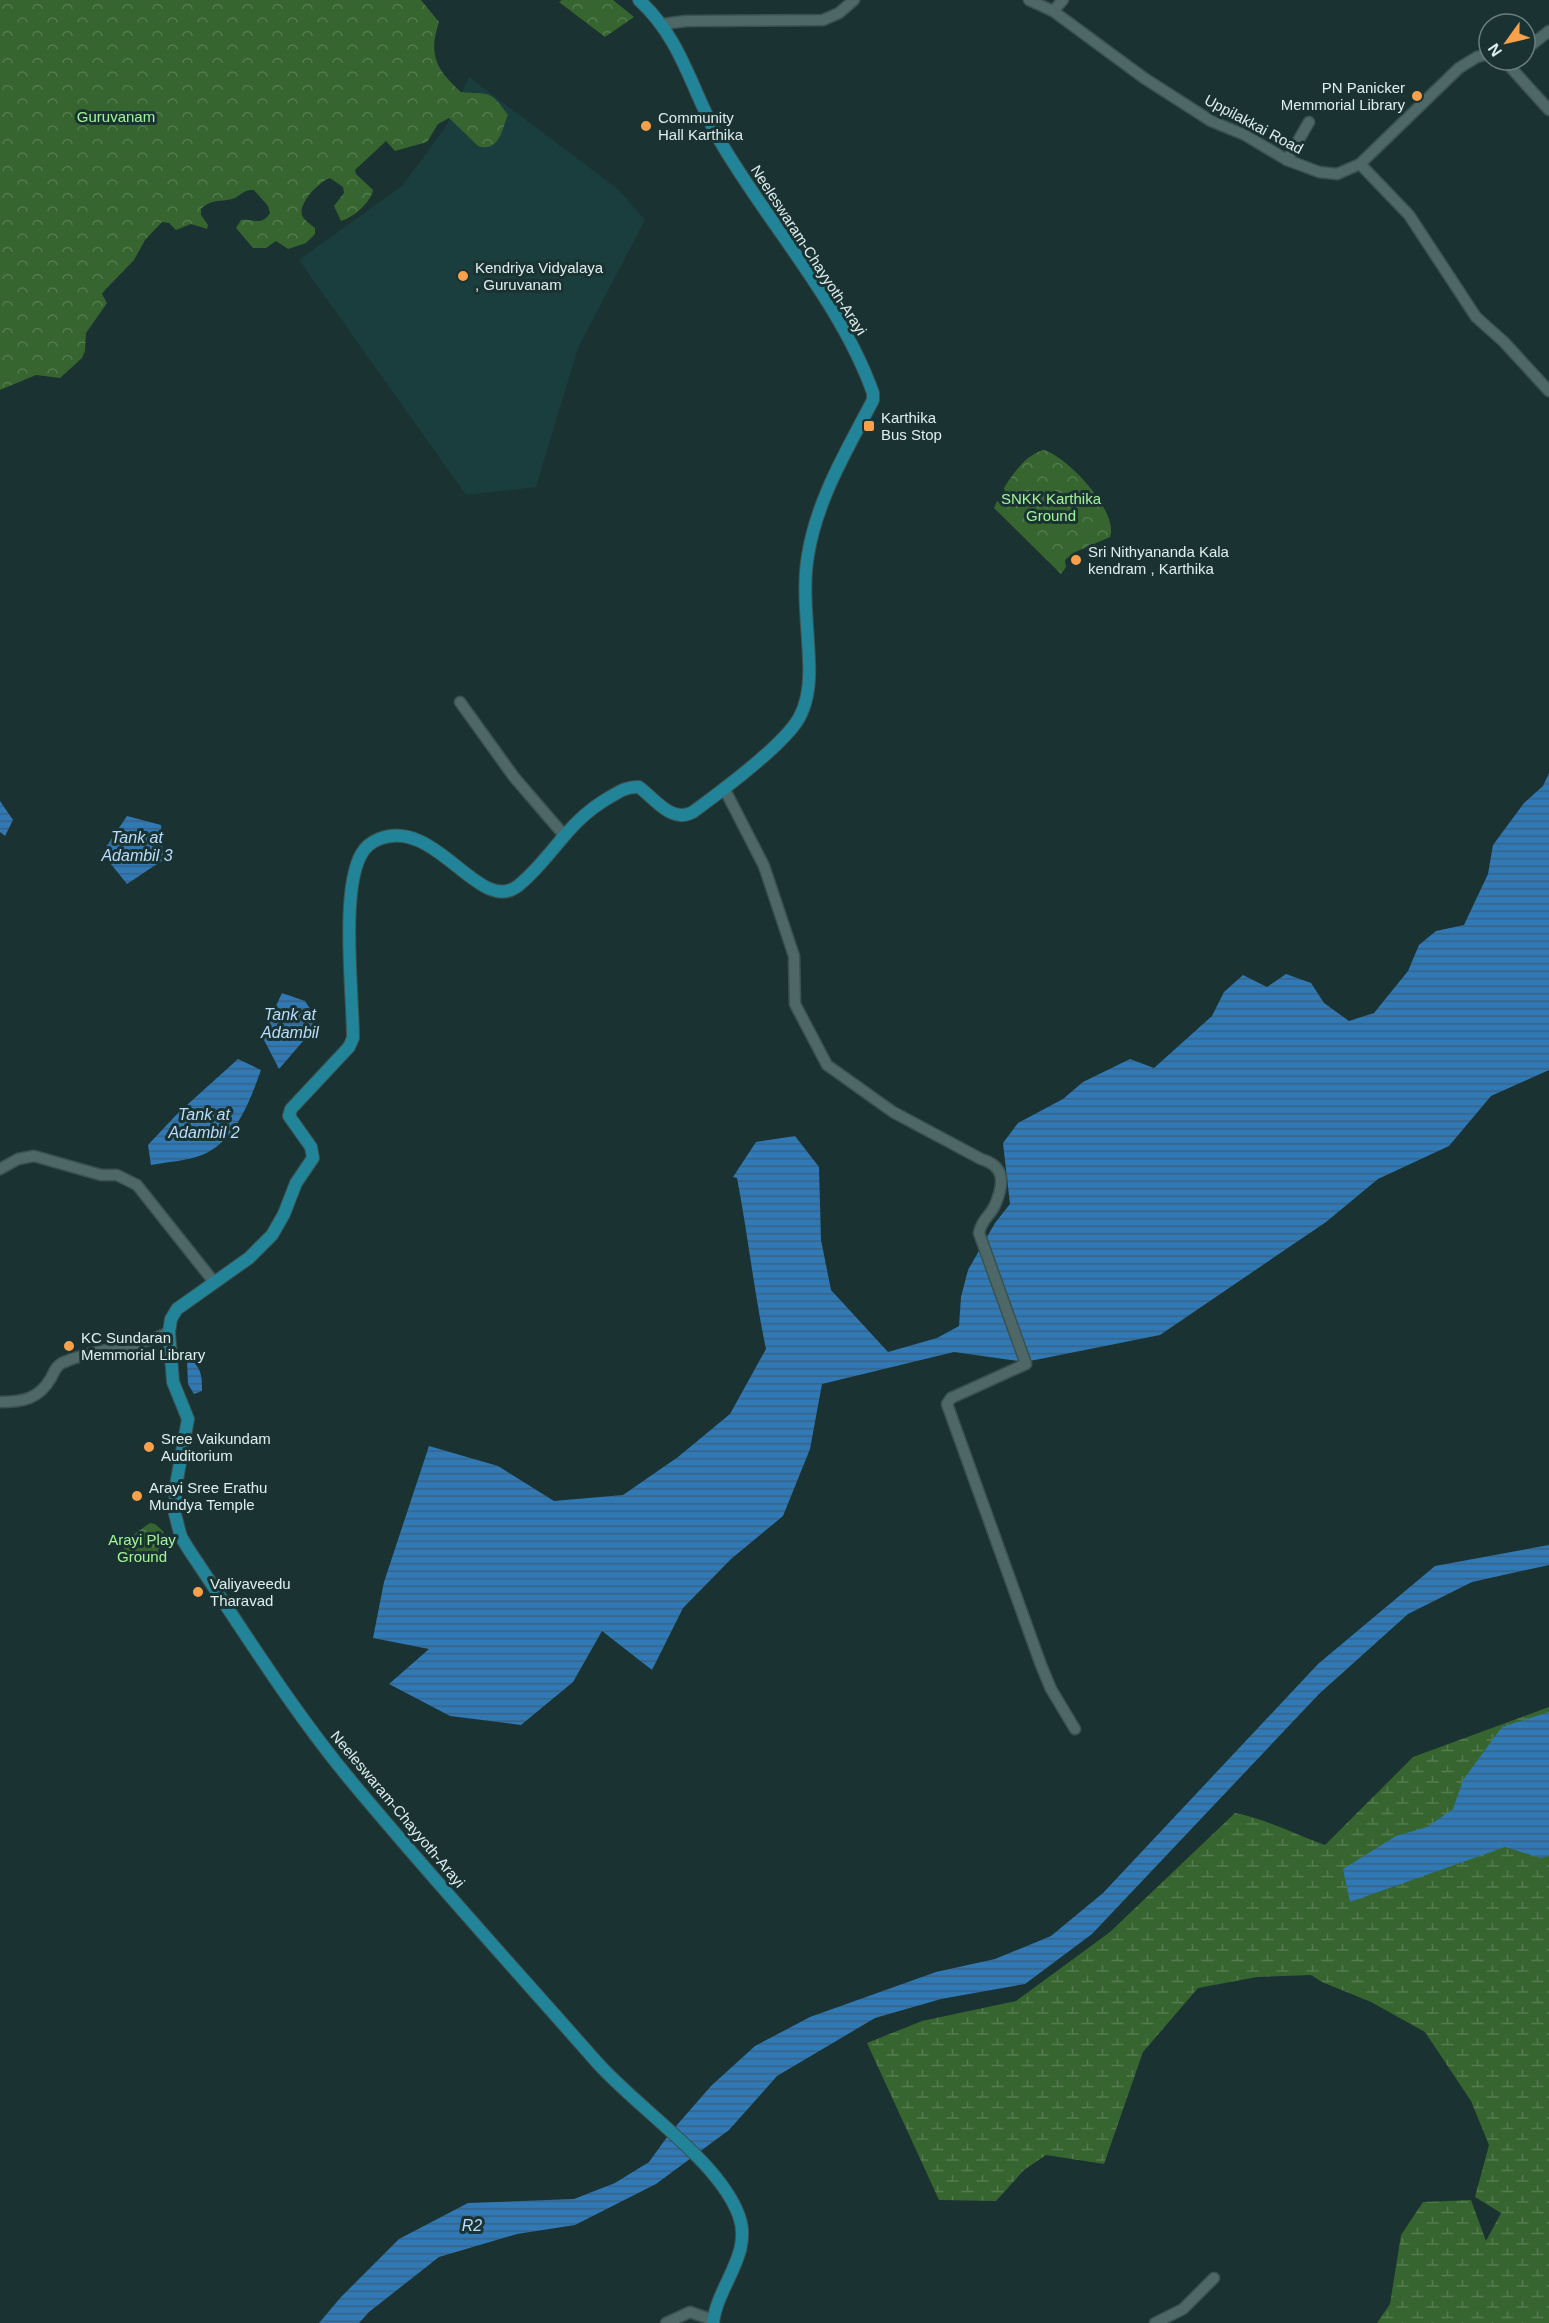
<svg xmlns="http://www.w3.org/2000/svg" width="1549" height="2323" font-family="Arial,sans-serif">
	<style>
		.built { fill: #1a3d3d }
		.forest { fill: url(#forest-crowns) }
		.wetland { fill: url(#wetland-marsh) }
		.water { fill: url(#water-rules) }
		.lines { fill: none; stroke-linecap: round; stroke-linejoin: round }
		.minor-casing { stroke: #3b5151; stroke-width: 13 }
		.major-casing { stroke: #3b5151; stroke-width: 14 }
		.minor { stroke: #4d6867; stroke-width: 10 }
		.major { stroke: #218498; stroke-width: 12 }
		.poi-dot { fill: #f8a14a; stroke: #1a3332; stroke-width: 2 }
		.labels { text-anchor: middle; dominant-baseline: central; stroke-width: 6; stroke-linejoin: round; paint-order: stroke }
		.poi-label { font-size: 15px; fill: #dfeeed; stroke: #1a3332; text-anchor: start }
		.park-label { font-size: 15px; fill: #a2f497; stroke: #1a3332 }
		.street-label { font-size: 15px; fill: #dfeeed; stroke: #1a3332 }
		.water-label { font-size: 16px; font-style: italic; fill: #baddfe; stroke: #1a3332 }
	</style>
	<defs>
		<pattern id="forest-crowns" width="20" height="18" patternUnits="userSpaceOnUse" patternTransform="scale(1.5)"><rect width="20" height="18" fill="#366530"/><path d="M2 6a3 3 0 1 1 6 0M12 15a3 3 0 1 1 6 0" fill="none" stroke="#537b4e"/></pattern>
		<pattern id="wetland-marsh" width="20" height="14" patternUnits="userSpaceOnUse" patternTransform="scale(1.5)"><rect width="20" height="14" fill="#366530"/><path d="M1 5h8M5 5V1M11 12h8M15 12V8" fill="none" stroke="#537b4e"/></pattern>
		<pattern id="water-rules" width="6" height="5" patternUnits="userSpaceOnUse" patternTransform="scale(1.5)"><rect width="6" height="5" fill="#3079b5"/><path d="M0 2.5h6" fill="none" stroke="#396284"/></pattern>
	</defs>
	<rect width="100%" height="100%" fill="#1a3332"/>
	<!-- built -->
	<polygon class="built" points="469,77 619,190 645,220 578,348 536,487 466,495 299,260 402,186 445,128"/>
	<!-- forest -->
	<g class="forest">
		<path d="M0,0H421L439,22C428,55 436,69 461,92C489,95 489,88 508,115C502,128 500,153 478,146L449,118L438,124L427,142L395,151L386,141L355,170L356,174L373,190C371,202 353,218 341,221L334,206L344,193L343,187L330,178C320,181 298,203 302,215C303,219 311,225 315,228V234L306,243L288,249L276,241L266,248H253L236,228L241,220C253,218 261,227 270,213L268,206L254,190C243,189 241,196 232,199C219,202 211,199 201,209V215L208,225L207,229L191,224L176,230L169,223L162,222L145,240L134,260L104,291L102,294L107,303L86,333L85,351L82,358L60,378L36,375L0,390Z"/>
		<polygon points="562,0 613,0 634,17 605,37 559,2"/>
		<path d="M1044,450C1068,457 1119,512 1110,537L1073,553L1065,560L1066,567L1061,574L994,508L997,501L1001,504L1007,500L1004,488C1014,473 1026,454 1044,450Z"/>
		<path d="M150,1523L155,1524L164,1532L161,1535L165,1542L158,1550L160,1558L151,1564H129C114,1543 134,1535 150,1523Z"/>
	</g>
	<!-- wetland -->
	<path class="wetland" d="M1549,1707V2323H1377L1390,2304L1401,2235L1423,2202L1471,2200L1486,2241L1501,2213L1475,2197L1489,2145L1471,2101L1425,2032L1371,2002L1322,1982L1311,1975L1257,1977L1198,1988L1143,2052L1104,2164L1046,2155L1024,2170L996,2201L939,2200L867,2043L922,2021L1016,2001L1110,1932L1235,1813C1266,1819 1295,1834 1325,1845L1413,1757Z"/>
	<!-- water -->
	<g class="water">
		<path d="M1549,773V1070L1491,1096L1449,1146L1378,1179L1326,1222L1160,1335L1025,1362L954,1352L822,1384L810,1449L783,1516L731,1559L683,1608L652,1670L602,1631L573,1682L521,1725L450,1716L389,1684L429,1649L373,1638L384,1582L429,1446L498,1466L554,1501L623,1495L678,1457L730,1414L766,1349C754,1292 748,1235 737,1178L733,1177L756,1142L795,1136L819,1167L821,1240L831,1290L888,1352L937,1338L959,1326L961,1297L968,1270L995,1223L1010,1204L1003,1143L1018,1123L1063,1099L1083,1082L1130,1059L1154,1068L1212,1016L1224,992L1243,975L1267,987L1286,974L1311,983L1324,1003L1349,1021L1374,1013L1408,971L1419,945L1436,931L1464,925L1488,874L1493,845L1524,803L1543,786Z"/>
		<polygon points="0,801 13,820 5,836 0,832"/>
		<polygon points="127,816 161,825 163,860 127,884 102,853"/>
		<polygon points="282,993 305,1001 316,1018 304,1040 279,1069 262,1036"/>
		<path d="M238,1059L261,1070C250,1101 235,1142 202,1155C186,1161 167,1162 151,1165L148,1145L177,1114Z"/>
		<path d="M187,1360H192C202,1370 202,1378 202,1391L194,1394L188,1384Z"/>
		<polygon points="1549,1545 1549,1565 1472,1582 1408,1614 1319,1694 1092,1934 1025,1984 941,1999 875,2018 777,2076 729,2130 656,2184 575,2225 517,2234 439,2257 369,2312 359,2323 319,2323 341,2297 399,2239 468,2203 574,2199 615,2183 649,2162 670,2133 711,2086 755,2046 810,2017 936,1972 995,1959 1051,1936 1103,1893 1318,1664 1435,1566"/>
		<polygon points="1549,1712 1549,1856 1541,1858 1505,1847 1350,1902 1343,1869 1396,1836 1427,1827 1453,1809 1463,1780 1502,1727"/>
	</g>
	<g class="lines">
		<defs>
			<g id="minor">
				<polyline points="1029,0 1053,11 1144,78 1211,121 1245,135 1287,160 1319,172 1337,174 1360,164 1459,68 1477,57 1489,54"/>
				<polyline points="1053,11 1063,0"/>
				<polyline points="663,24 686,21 823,20 839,13 854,0"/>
				<polyline points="1525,50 1549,31"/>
				<polyline points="1504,60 1549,110"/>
				<polyline points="1287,160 1309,122"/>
				<polyline points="1360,164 1409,215 1476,317 1504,342 1549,391"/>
				<polyline points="460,702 514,777 563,834"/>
				<path d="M724,788L764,866L794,956L795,1004L827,1065L893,1112L981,1159C1006,1166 1004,1184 995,1205C991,1215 981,1220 979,1233L1026,1364L951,1398L947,1404L1041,1665L1051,1689L1075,1729"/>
				<polyline points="0,1169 18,1159 34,1156 101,1175 117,1175 137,1185 214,1282"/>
				<path d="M0,1402C23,1402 39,1399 51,1378C54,1372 56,1366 62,1363C97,1347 134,1350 169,1332"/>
				<polyline points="666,2323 690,2312 713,2320"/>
				<polyline points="1155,2323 1183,2309 1214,2278"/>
			</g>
			<path id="major" d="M639,0C682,39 692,92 720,141C769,225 840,301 873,393V400C847,450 817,499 808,555C802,589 808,626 809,661C810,679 808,702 799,718C784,745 719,793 693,812C672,824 655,799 639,787C628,786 620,791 610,797C566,822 554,856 519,885C480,918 437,816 379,839C372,842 366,846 362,853C340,889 353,994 353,1038L349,1047L291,1109L289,1116L311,1147L313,1158L296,1183L284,1214L272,1235L249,1258L177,1309L171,1319L169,1332L173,1382L188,1419L176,1485L175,1514L181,1537L191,1553C243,1630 292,1710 352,1782C430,1876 513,1967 594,2059C635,2107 719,2160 739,2216C753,2254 717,2286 713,2323"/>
		</defs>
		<!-- minor casing -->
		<use href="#minor" class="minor-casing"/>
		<!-- major casing -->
		<use href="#major" class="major-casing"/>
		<!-- minor -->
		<use href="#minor" class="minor"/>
		<!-- major -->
		<use href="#major" class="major"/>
	</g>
	<!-- markers -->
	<g class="poi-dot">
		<circle cx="1417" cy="96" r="6"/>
		<circle cx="646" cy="126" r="6"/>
		<circle cx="463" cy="276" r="6"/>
		<rect x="863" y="420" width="12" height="12" rx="3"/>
		<circle cx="1076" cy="560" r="6"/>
		<circle cx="69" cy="1346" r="6"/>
		<circle cx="149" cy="1447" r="6"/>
		<circle cx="137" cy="1496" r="6"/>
		<circle cx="198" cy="1592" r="6"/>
	</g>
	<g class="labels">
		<!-- poi labels -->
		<g class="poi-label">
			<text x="1405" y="87" text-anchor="end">PN Panicker<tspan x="1405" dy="17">Memmorial Library</tspan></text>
			<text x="658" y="117">Community<tspan x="658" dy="17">Hall Karthika</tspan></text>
			<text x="475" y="267">Kendriya Vidyalaya<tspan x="475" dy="17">, Guruvanam</tspan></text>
			<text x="881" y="417">Karthika<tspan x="881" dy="17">Bus Stop</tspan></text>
			<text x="1088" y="551">Sri Nithyananda Kala<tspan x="1088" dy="17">kendram , Karthika</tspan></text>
			<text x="81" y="1337">KC Sundaran<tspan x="81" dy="17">Memmorial Library</tspan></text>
			<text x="161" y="1438">Sree Vaikundam<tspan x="161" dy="17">Auditorium</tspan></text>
			<text x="149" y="1487">Arayi Sree Erathu<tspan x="149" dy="17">Mundya Temple</tspan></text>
			<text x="210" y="1583">Valiyaveedu<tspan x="210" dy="17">Tharavad</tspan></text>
		</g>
		<!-- park labels -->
		<g class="park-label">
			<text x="116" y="116">Guruvanam</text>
			<text x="1051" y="498">SNKK Karthika<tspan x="1051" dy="17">Ground</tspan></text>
			<text x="142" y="1539">Arayi Play<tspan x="142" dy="17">Ground</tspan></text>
		</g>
		<!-- street labels -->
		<g class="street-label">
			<text transform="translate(1254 124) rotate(28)">Uppilakkai Road</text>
			<text transform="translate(809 250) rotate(57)">Neeleswaram-Chayyoth-Arayi</text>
			<text transform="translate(398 1809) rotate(50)">Neeleswaram-Chayyoth-Arayi</text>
		</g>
		<!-- water labels -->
		<g class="water-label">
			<text x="137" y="837">Tank at<tspan x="137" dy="18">Adambil 3</tspan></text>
			<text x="290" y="1014">Tank at<tspan x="290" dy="18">Adambil</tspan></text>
			<text x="204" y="1114">Tank at<tspan x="204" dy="18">Adambil 2</tspan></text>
			<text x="472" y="2225">R2</text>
		</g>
	</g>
	<!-- north arrow -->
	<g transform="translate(1507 42) rotate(236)"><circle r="28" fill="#1a3332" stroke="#697e7d" stroke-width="1.5"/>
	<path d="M0-4.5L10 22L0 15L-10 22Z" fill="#f8a14a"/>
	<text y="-9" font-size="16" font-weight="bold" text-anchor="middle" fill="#dfeeed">N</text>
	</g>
</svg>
